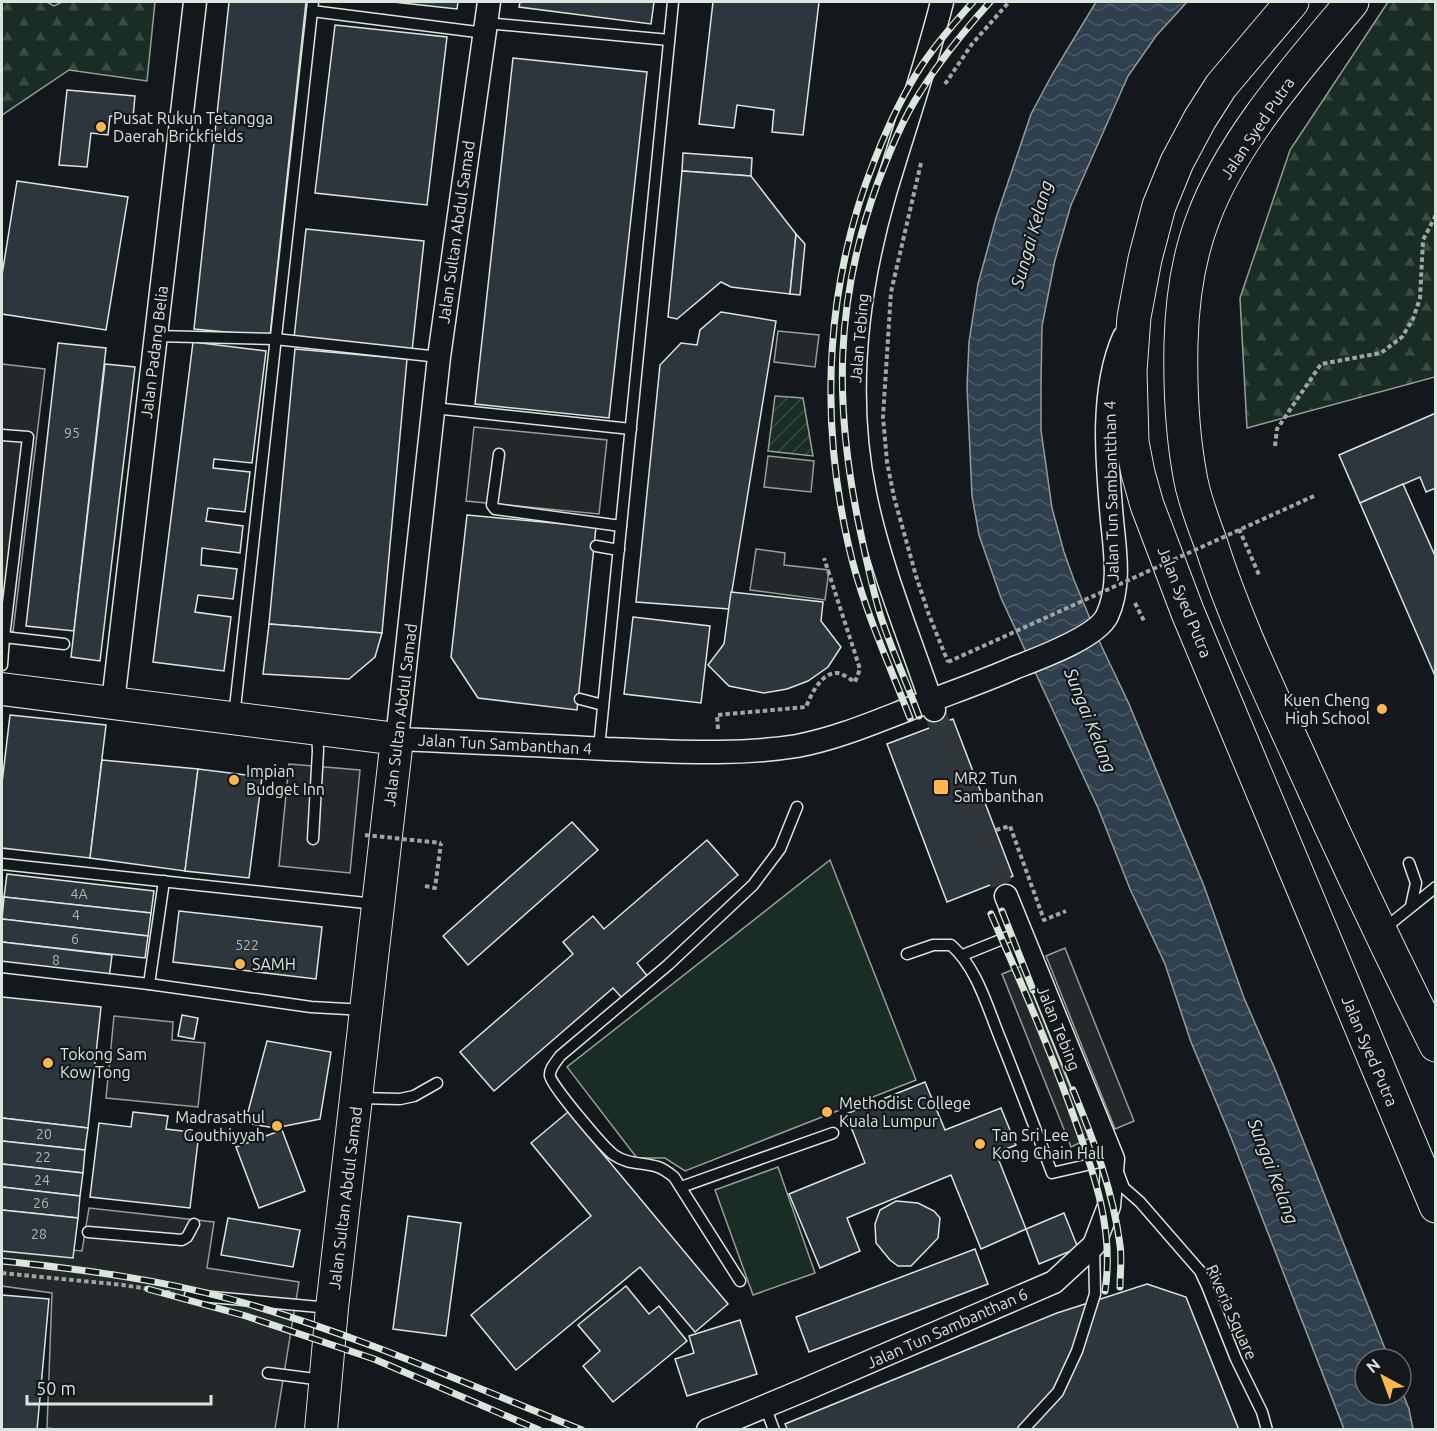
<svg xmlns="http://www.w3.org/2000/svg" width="1437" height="1431" font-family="Ubuntu,sans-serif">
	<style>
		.forest { fill: url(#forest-firs); stroke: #939e99; stroke-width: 1.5 }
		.garden { fill: url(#garden-furrows); stroke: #939e99; stroke-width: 1.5 }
		.pitch { fill: #1a2d24; stroke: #939e99; stroke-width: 1.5 }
		.parking { fill: #24282b; stroke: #939e99; stroke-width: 1.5 }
		.water { fill: url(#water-waves); stroke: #939e99; stroke-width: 1.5 }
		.building { fill: #2c363c; stroke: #d8e6dc; stroke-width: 1.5 }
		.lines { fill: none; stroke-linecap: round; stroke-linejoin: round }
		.street-tunnel { stroke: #313739; stroke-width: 22; stroke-dasharray: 22 11; stroke-linecap: butt }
		.lane-casing { stroke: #d8e6dc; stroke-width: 13 }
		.street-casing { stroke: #d8e6dc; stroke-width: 25 }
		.secondary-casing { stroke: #d8e6dc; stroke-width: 34 }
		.primary-casing { stroke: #d8e6dc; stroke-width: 35 }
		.path { stroke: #9da8a2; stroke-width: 4; stroke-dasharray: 4.5 3; stroke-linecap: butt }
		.lane { stroke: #14181c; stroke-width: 10 }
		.street { stroke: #14181c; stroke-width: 22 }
		.secondary { stroke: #14181c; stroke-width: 32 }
		.primary { stroke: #14181c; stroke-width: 33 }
		.rail-casing { stroke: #d8e6dc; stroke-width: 7 }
		.rail { stroke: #14181c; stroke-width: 4.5; stroke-dasharray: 14; stroke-linecap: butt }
		.path-bridge { stroke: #9da8a2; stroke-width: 4; stroke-dasharray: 4.5 3; stroke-linecap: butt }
		.poi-dot { fill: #ffb74d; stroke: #14181c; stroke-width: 2 }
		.labels { text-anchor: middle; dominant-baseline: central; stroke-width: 4.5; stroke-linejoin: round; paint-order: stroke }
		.number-label { font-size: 14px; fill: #adbab4 }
		.poi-label { font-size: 16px; fill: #d8e6dc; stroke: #14181c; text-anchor: start }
		.street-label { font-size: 16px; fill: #d8e6dc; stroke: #14181c }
		.water-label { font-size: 18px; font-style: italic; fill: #d8e6dc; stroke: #14181c }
	</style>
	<defs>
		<pattern id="forest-firs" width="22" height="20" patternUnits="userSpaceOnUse" patternTransform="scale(1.5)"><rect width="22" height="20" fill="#1a2d24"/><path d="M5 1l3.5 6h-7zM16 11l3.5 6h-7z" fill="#3b4b43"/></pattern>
		<pattern id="garden-furrows" width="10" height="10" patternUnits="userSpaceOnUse" patternTransform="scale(1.5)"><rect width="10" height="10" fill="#1a2d24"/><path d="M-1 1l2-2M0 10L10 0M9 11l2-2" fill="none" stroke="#3b4b43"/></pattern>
		<pattern id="water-waves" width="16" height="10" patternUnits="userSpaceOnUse" patternTransform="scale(1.5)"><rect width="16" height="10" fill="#2f3f4d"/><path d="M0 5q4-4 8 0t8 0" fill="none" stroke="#4c5b66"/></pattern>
	</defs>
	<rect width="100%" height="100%" fill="#14181c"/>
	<!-- forest -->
	<g class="forest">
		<polygon points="2,2 47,2 54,6 62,2 155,2 147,81 69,70 2,115"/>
		<polygon points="1388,2 1435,2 1435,377 1247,428 1240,298 1290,150"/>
	</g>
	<!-- garden -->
	<polygon class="garden" points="775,396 803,398 813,456 768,451"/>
	<!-- pitch -->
	<g class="pitch">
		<polygon points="830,860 916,1080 685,1171 665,1158 637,1158 567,1067"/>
		<polygon points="778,1167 815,1273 753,1295 715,1190"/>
	</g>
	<!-- parking -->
	<g class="parking">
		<polygon points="778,331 819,335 815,367 774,362"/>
		<polygon points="2,364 45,369 13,632 2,631"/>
		<polygon points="474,427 607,440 599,514 466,501"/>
		<polygon points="768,456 814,461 811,492 764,487"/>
		<polygon points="756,549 785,553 784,565 829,570 825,600 750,590"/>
		<polygon points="289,764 360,770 350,873 279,866"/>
		<polygon points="1065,948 1134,1121 1115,1129 1046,956"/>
		<polygon points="1022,966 1090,1138 1071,1147 1002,974"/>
		<polygon points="114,1016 173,1022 172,1040 205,1043 198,1107 106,1098"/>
		<polygon points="89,1208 214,1222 207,1268 299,1282 275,1429 64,1430 47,1428 52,1293 2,1286 2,1243 82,1251"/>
	</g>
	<!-- water -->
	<polygon class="water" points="1096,2 1187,2 1156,36 1128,76 1071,205 1055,260 1042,326 1041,384 1041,430 1052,508 1064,552 1074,580 1101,645 1129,704 1204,886 1244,998 1275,1069 1389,1359 1365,1359 1365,1395 1401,1395 1401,1389 1409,1409 1413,1429 1344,1429 1230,1135 1191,1042 1165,964 1130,889 1098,808 1001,598 979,535 972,496 967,386 969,342 978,284 996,218 1031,114 1053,73"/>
	<!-- building -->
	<g class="building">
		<polygon points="229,2 306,2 270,336 194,329"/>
		<polygon points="393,2 458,2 457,9"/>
		<polygon points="520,2 654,2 651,24 519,7"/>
		<polygon points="713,2 819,2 803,135 772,132 774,110 737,105 734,128 699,124"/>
		<polygon points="335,25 447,37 427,205 315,193"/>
		<polygon points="513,58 647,72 609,418 475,404"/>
		<polygon points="67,90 135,96 133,118 110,116 108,135 91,133 87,167 59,165"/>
		<polygon points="683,153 752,158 751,176 682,171"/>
		<polygon points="682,171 751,176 796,234 790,294 731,287 721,282 677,319 668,317"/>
		<polygon points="17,181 128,197 106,330 2,314 2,275"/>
		<polygon points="306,229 424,241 412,351 294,338"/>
		<polygon points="796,234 805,244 800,295 790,294"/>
		<polygon points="721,312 776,321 729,609 636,602 660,365 681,343 697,345 700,330"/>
		<polygon points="193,342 266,351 252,463 214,459 213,468 250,472 245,512 208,508 206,521 243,526 240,553 202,548 201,565 237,569 233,599 198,595 195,612 231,617 224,671 153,662"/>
		<polygon points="58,343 106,348 74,631 26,626"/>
		<polygon points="295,349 407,359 382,633 269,624"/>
		<polygon points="105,364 135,367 100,661 71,657"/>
		<polygon points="1436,413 1436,488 1426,492 1420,477 1360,503 1339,455"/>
		<polygon points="1403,484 1436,558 1436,678 1360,503"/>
		<polygon points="467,515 596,527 577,710 478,698 451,657"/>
		<polygon points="731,592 823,602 821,621 841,647 828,667 808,681 787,689 764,693 729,686 708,665 724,644"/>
		<polygon points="633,617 710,626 701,703 624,694"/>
		<polygon points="269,624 382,633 375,657 349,679 263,674"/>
		<polygon points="10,715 106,725 90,858 2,848 2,783"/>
		<polygon points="953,719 1013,876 947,902 887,744"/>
		<polygon points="102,760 198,769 185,871 90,858"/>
		<polygon points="198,769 262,777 249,878 185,871"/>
		<polygon points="572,822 598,850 468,965 443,936"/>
		<polygon points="707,840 738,875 637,963 648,977 623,999 613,988 494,1091 460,1052 573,954 563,942 593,916 604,929"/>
		<polygon points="7,874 154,891 151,913 4,897"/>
		<polygon points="4,897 151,913 148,936 2,919"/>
		<polygon points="179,911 322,927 316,979 173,962"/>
		<polygon points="2,919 148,936 145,958 2,942"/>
		<polygon points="2,942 112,955 109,978 2,965"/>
		<polygon points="2,997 101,1007 88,1128 2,1118"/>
		<polygon points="182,1015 198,1018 194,1039 178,1036"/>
		<polygon points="267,1041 331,1052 320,1119 275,1128 245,1123"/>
		<polygon points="925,1082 945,1130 1001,1108 1016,1145 996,1153 1026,1229 981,1249 951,1175 847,1218 860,1251 820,1268 789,1194 865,1163 846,1114"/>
		<polygon points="133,1112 168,1116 166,1129 199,1133 190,1208 90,1197 99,1123 131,1127"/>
		<polygon points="568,1112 728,1304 695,1332 640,1267 516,1370 471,1315 591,1216 531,1143"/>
		<polygon points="2,1118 88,1128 85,1150 2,1141"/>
		<polygon points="282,1130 305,1191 259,1208 236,1147"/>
		<polygon points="2,1141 85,1150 83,1173 2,1164"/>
		<polygon points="2,1164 83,1173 80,1196 2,1187"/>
		<polygon points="2,1187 80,1196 78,1218 2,1210"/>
		<polygon points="896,1201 918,1203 934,1211 940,1218 938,1238 911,1266 898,1266 890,1260 876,1243 875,1224 880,1210"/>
		<polygon points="2,1210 78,1218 73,1258 2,1251"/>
		<polygon points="1064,1213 1078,1248 1039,1264 1026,1229"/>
		<polygon points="408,1216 461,1223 446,1336 393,1329"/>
		<polygon points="228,1218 300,1230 293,1267 221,1255"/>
		<polygon points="975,1249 988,1284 809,1352 796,1317"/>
		<polygon points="1147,1284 1186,1297 1239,1430 788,1430 785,1424 1057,1313"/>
		<polygon points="626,1286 649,1314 659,1306 687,1341 613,1402 583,1366 600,1351 578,1325"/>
		<polygon points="2,1295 49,1299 37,1430 2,1430"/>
		<polygon points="740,1320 757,1374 687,1396 675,1359 694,1353 689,1336"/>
	</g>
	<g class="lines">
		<!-- street-tunnel -->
		<polyline class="street-tunnel" points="934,710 1006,896"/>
		<defs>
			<g id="lane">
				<polyline points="312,11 485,33"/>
				<polyline points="486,23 669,40"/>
				<polyline points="156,336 275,339 439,357"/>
				<polyline points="434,408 631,429"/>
				<polyline points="2,435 28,437 4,637 2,633"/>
				<polyline points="499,454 492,505 495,509 621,526"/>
				<polyline points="596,546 619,550"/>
				<polyline points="2,665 4,637 64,644"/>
				<polyline points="580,699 603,705"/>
				<polyline points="234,717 313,2"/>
				<polyline points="599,748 673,2"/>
				<polyline points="313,839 318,751 317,731"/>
				<polyline points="1409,863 1416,883 1411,906"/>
				<polyline points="2,864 375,904"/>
				<polyline points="1385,928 1436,887"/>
				<path d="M907,954L933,945H951C977,968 987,1006 1000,1038C1018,1083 1035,1128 1052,1173L1113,1159L1124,1188L1140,1202L1200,1271L1207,1286L1236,1359L1262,1412L1267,1430"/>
				<polyline points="963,955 1020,932"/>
				<polyline points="2,967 149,984 311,1007 365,1010"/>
				<polyline points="149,984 164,881"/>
				<polyline points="360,1098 400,1099 414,1096 437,1083"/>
				<polyline points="681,1187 833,1133"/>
				<polyline points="88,1232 182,1240 187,1237 194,1224"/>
				<path d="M740,1281L674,1177C669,1173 664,1169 658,1167C643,1162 628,1165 614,1155C605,1149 550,1084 550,1076C549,1069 556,1062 560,1056L668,965L753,885L780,849L797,807"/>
				<polyline points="190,1295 330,1308"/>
				<polyline points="268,1373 323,1380"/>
				<polyline points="765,1406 774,1430"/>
				<polyline points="1023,1430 1058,1392 1077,1351 1095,1294 1094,1246"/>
			</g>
			<g id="street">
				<path d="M489,2L439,357L397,739C467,742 537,745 607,749C670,751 735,756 797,746C835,739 873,723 909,709C944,695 980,683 1014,668C1037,659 1096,638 1107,616C1121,586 1115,551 1112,520C1107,463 1100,390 1124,337"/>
				<polyline points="113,702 195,2"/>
				<path d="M934,710C910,638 880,568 865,494C844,393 857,290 885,193C904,129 926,66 942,2"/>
				<polyline points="708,1430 804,1390 1054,1282 1094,1245 1109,1206 1113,1159 1006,896"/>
			</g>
			<polyline id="secondary" points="2,689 397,739 332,1308 321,1430"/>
			<g id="primary">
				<polyline points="1292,2 1221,86 1200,119 1177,162 1159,206 1145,259 1134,317 1130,371 1132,442 1138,473 1147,505 1188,613 1436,1206"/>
				<path d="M1352,2C1299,66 1232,140 1203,219C1188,258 1182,302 1181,343C1180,389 1182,435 1191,481C1195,501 1203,522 1210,541C1233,614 1266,684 1298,754C1342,852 1388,949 1436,1045"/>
			</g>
		</defs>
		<!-- lane casing -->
		<use href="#lane" class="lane-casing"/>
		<!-- street casing -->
		<use href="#street" class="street-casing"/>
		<!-- secondary casing -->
		<use href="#secondary" class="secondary-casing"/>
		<!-- primary casing -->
		<use href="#primary" class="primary-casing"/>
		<!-- path -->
		<g class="path">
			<polyline points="945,84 972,44 1009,2"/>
			<polyline points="921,163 891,292 883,417 887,462 894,497 916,576 929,615 948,662"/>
			<polyline points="1275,446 1277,429 1321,364 1381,353 1402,337 1413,319 1420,298 1423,240 1436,215"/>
			<polyline points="1239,529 1260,577"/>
			<polyline points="1135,603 1144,621"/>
			<path d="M718,729L717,715L806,707C811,695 821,672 838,673C843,674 850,679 855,682L860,669L824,558"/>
			<polyline points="996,830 1010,826 1044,920 1066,911"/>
			<polyline points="425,886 435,888 441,843"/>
			<polyline points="2,1273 123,1285 174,1293"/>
		</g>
		<!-- lane -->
		<use href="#lane" class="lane"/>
		<!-- street -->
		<use href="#street" class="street"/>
		<!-- secondary -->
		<use href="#secondary" class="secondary"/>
		<!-- primary -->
		<use href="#primary" class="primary"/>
		<defs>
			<g id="rail">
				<path d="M919,716C907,683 891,649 880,614C872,587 866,558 860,530C834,406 834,302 878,182C890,151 903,118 921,91C941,59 965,30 990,2"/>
				<path d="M910,718C888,661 861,603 848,543C819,414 826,281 875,159C888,126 903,94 922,65C937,43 955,22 973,2"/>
				<polyline points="1002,911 1033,990"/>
				<path d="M991,914C1019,978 1047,1042 1071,1109C1092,1168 1115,1228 1105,1291"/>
				<path d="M1073,1090C1094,1141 1113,1191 1120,1245C1122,1259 1120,1273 1120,1287"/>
				<path d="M2,1261C79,1269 158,1279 234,1300C353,1333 467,1384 582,1430"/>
				<polyline points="148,1289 246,1316 374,1359 539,1430"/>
			</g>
		</defs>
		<!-- rail casing -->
		<use href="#rail" class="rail-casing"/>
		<!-- rail -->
		<use href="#rail" class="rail"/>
		<!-- path-bridge -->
		<g class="path-bridge">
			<polyline points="948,662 1314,496"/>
			<polyline points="365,835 441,843"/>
		</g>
	</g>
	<!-- markers -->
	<g class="poi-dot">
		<circle cx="101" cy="127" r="6"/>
		<circle cx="1382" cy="709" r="6"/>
		<circle cx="234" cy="780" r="6"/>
		<rect x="933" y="779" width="16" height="16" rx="3"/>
		<circle cx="240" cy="964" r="6"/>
		<circle cx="48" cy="1063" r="6"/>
		<circle cx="827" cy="1112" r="6"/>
		<circle cx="277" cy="1126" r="6"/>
		<circle cx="980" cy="1144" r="6"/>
	</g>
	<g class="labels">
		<!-- number labels -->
		<g class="number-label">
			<text x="72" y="433">95</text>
			<text x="79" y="894">4A</text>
			<text x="76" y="915">4</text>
			<text x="75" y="939">6</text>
			<text x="247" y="945">522</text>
			<text x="56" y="960">8</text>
			<text x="44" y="1134">20</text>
			<text x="43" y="1157">22</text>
			<text x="42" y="1180">24</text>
			<text x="41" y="1203">26</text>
			<text x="39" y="1234">28</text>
		</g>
		<!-- poi labels -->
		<g class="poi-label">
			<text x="113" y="118">Pusat Rukun Tetangga<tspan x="113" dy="18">Daerah Brickfields</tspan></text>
			<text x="1370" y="700" text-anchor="end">Kuen Cheng<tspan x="1370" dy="18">High School</tspan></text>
			<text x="246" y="771">Impian<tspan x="246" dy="18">Budget Inn</tspan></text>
			<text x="954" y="778">MR2 Tun<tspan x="954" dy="18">Sambanthan</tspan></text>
			<text x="252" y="964">SAMH</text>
			<text x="60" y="1054">Tokong Sam<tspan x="60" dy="18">Kow Tong</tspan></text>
			<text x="839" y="1103">Methodist College<tspan x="839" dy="18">Kuala Lumpur</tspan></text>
			<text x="265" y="1117" text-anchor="end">Madrasathul<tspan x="265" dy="18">Gouthiyyah</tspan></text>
			<text x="992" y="1135">Tan Sri Lee<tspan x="992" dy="18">Kong Chain Hall</tspan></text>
		</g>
		<!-- street labels -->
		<g class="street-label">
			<text transform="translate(1257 128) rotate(-56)">Jalan Syed Putra</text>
			<text transform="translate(456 232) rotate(-82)">Jalan Sultan Abdul Samad</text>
			<text transform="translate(859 338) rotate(-85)">Jalan Tebing</text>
			<text transform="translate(154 352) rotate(-83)">Jalan Padang Belia</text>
			<text transform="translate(1111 491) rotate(-91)">Jalan Tun Sambantthan 4</text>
			<text transform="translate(1185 602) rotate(68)">Jalan Syed Putra</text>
			<text transform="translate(400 715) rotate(-83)">Jalan Sultan Abdul Samad</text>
			<text transform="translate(505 744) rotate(3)">Jalan Tun Sambanthan 4</text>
			<text transform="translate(1059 1028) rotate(68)">Jalan Tebing</text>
			<text transform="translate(1370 1051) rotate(67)">Jalan Syed Putra</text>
			<text transform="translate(345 1198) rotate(-83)">Jalan Sultan Abdul Samad</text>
			<text transform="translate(1232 1312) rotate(66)">Riveria Square</text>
			<text transform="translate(947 1328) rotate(-24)">Jalan Tun Sambanthan 6</text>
		</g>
		<!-- water labels -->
		<g class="water-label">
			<text transform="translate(1031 234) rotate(-74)">Sungai Kelang</text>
			<text transform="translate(1091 720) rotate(68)">Sungai Kelang</text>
			<text transform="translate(1274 1171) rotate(69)">Sungai Kelang</text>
		</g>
	</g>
	<!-- border -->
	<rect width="1437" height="1431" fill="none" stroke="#d8e6dc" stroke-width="6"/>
	<!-- north arrow -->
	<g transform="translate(1383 1377) rotate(319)"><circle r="28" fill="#14181c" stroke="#626a69" stroke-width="1.5"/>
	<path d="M0-4.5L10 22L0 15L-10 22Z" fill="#ffb74d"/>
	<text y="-9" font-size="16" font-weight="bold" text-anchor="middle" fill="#d8e6dc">N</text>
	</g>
	<!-- scale -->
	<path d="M27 1395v9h184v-9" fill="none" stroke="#d8e6dc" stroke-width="3"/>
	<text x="36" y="1395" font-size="18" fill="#d8e6dc" stroke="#14181c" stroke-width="4.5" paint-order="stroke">50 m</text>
</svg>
